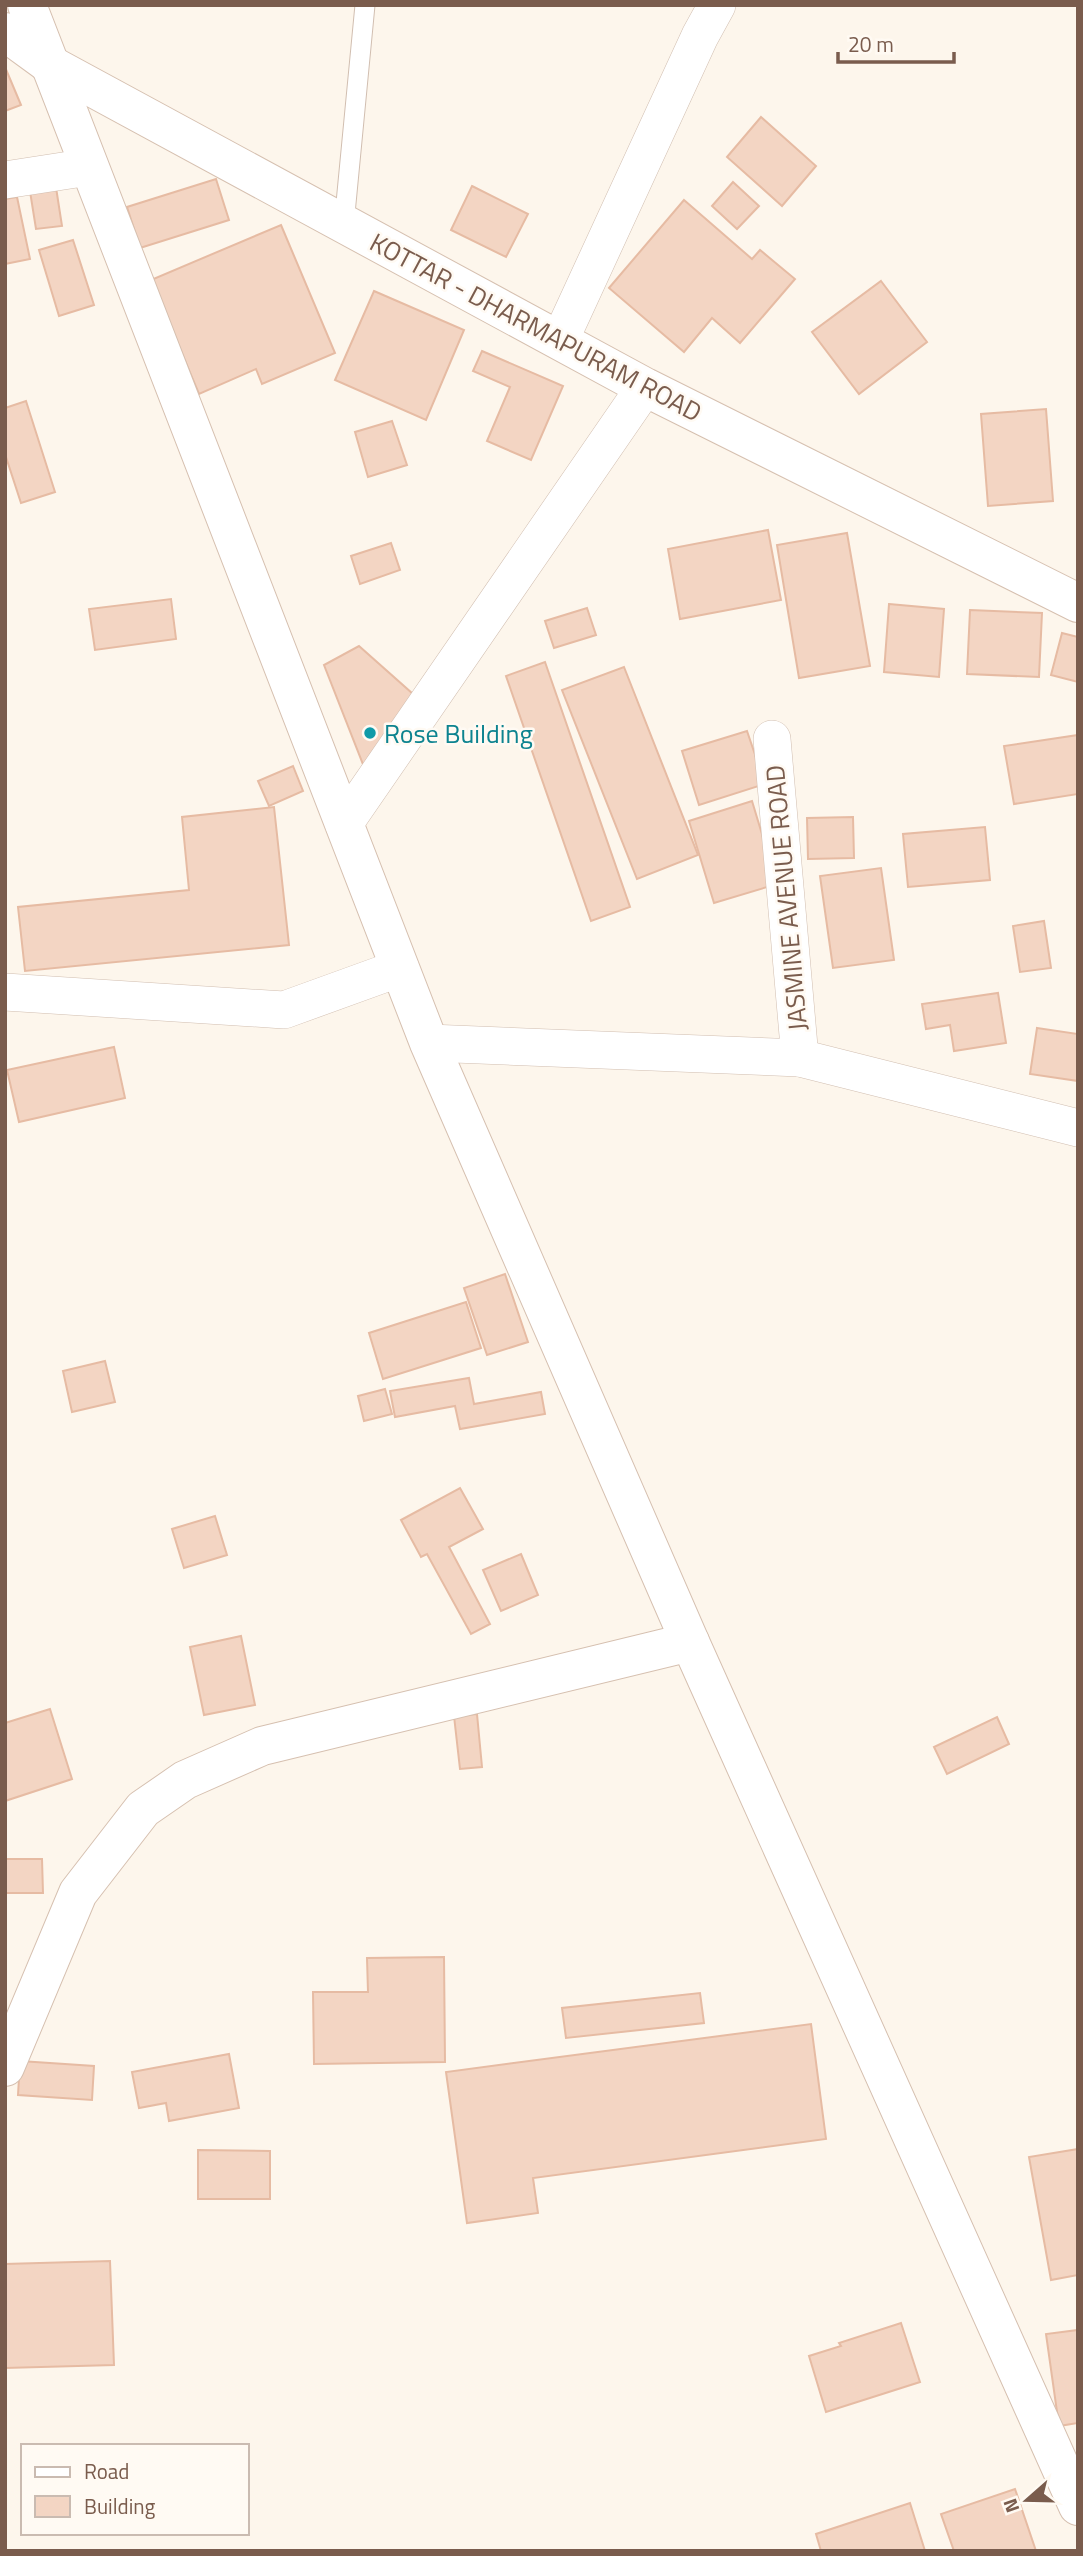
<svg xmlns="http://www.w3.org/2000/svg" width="1083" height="2556" font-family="'Titillium Web',sans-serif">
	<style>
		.building { fill: #f3d5c3; stroke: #e6bba3; stroke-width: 2 }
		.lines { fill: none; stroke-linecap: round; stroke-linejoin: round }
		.lane-casing { stroke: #d1beb0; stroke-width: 21 }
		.street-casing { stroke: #d1beb0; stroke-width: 38 }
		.secondary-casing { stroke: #d6c0b0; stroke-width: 40 }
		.lane { stroke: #fff; stroke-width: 19 }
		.street { stroke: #fff; stroke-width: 37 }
		.secondary { stroke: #fff; stroke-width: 38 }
		.culture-dot { fill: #0f9aa8; stroke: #fffaf3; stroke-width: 2.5 }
		.labels { text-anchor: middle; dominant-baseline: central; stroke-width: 5; stroke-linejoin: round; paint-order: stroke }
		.street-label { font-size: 26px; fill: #7a5c4d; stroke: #fffaf3 }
		.culture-label { font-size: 26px; fill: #0d838f; stroke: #fffaf3; text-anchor: start }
	</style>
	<rect width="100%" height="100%" fill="#fdf6ec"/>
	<!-- building -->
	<g class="building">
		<polygon points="5,67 21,105 5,111"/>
		<polygon points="761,117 816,166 782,206 727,157"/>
		<polygon points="216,179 229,220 140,248 127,207"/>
		<polygon points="55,181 62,226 36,229 29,185"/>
		<polygon points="733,182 759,206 737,229 712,206"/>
		<polygon points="472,186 528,214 506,257 451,230"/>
		<polygon points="17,197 30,259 5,264 5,199"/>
		<polygon points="684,200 752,259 760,250 795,279 740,343 712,318 684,352 609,288"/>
		<polygon points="281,225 335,353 262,384 256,369 199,394 151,280"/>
		<polygon points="73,240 94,305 59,316 39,250"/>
		<polygon points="881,281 927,342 859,394 812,332"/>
		<polygon points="374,291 464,330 426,420 335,380"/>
		<polygon points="482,351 563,386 531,460 487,441 510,387 473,371"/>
		<polygon points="26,401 55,492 21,503 5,454 5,408"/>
		<polygon points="1046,409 1053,501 988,506 981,414"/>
		<polygon points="392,421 407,465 368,477 355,432"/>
		<polygon points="768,530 781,600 680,619 668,549"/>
		<polygon points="847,533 870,666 799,678 777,545"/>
		<polygon points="391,543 400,570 360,584 351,556"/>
		<polygon points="171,599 176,639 95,650 89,609"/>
		<polygon points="889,604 944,609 939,677 884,672"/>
		<polygon points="587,608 596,635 554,648 545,621"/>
		<polygon points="970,610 1042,613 1039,677 967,674"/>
		<polygon points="1062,633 1078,637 1078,682 1051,675"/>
		<polygon points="359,646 413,694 366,772 324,665"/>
		<polygon points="545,662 630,907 591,921 506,676"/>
		<polygon points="624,667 698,855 637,879 562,690"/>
		<polygon points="747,731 765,784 699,805 682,751"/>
		<polygon points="1078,735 1078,794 1014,804 1004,746"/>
		<polygon points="293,766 303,791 269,806 258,781"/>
		<polygon points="752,801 777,884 714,903 689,821"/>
		<polygon points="274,807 289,945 25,971 18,907 189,890 182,817"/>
		<polygon points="853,817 854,858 808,859 807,818"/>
		<polygon points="985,827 990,880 908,887 903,834"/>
		<polygon points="881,868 894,960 833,968 820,876"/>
		<polygon points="1044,921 1051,968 1020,972 1013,926"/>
		<polygon points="998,993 1006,1043 954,1051 950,1025 926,1029 922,1004"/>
		<polygon points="1037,1028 1078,1034 1078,1081 1030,1074"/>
		<polygon points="114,1047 125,1098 19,1122 7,1070"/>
		<polygon points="505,1274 528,1342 487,1355 464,1288"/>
		<polygon points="466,1302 481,1348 383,1379 369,1333"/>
		<polygon points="105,1361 115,1402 72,1412 63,1371"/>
		<polygon points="469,1378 474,1404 541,1392 545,1414 460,1429 455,1406 395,1417 390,1391"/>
		<polygon points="385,1389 392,1414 364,1421 358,1396"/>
		<polygon points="460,1488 483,1529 449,1547 490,1624 471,1634 427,1554 421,1557 401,1520"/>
		<polygon points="215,1516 227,1555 184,1568 172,1529"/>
		<polygon points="521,1554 538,1595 501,1611 483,1570"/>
		<polygon points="241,1636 255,1705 204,1715 190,1647"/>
		<polygon points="50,1709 72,1779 5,1801 5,1723"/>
		<polygon points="477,1714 482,1767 460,1769 454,1716"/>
		<polygon points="997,1717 1009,1744 947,1774 934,1747"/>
		<polygon points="5,1859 42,1859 43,1893 5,1893"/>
		<polygon points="444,1957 445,2062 314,2064 313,1992 368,1992 367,1958"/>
		<polygon points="700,1993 704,2023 566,2038 562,2008"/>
		<polygon points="811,2024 826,2139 533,2178 538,2213 467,2223 446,2072"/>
		<polygon points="229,2054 239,2108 169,2121 166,2103 139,2108 132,2072"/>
		<polygon points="20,2061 94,2066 92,2100 18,2095"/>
		<polygon points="1078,2149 1078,2275 1051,2280 1029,2157"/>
		<polygon points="198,2150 270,2151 270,2199 198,2199"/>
		<polygon points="110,2261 114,2365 5,2368 5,2264"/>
		<polygon points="901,2323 920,2382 826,2412 809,2356 841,2346 839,2343"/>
		<polygon points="1078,2330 1078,2423 1059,2426 1046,2334"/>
		<polygon points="1015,2489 1036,2551 954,2551 941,2514"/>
		<polygon points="910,2503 925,2551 821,2551 816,2534"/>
	</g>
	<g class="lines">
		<defs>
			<polyline id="lane" points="344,224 365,5"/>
			<g id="street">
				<polyline points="5,180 89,167"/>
				<polyline points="560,340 700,36 717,5"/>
				<polyline points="772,739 800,1058"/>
				<polyline points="344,824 645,387"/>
				<polyline points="5,992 284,1010 400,968"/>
				<polyline points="429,1043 800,1058 1078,1128"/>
			</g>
			<g id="secondary">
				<polyline points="27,5 429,1043 690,1642 1078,2506"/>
				<polyline points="5,32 49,64 645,387 1078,603"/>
				<polyline points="5,2067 78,1893 143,1809 185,1780 262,1746 690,1642"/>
			</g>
		</defs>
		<!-- lane casing -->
		<use href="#lane" class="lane-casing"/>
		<!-- street casing -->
		<use href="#street" class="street-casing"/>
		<!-- secondary casing -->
		<use href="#secondary" class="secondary-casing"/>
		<!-- lane -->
		<use href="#lane" class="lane"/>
		<!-- street -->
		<use href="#street" class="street"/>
		<!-- secondary -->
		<use href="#secondary" class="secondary"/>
	</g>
	<!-- markers -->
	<circle class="culture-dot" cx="370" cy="733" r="7"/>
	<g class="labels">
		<!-- street labels -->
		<g class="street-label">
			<text transform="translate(536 327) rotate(28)">KOTTAR - DHARMAPURAM ROAD</text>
			<text transform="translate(786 898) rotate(-95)">JASMINE AVENUE ROAD</text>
		</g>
		<!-- culture labels -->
		<g class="culture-label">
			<text x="384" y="733">Rose Building</text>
		</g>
	</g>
	<!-- border -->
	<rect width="1083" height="2556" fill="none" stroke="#7a5c4d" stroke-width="14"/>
	<!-- legend -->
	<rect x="21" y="2444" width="228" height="91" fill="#fffaf3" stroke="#cabbb1" stroke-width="2"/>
	<rect x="35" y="2467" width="35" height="10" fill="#ffffff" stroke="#cabbb1" stroke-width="2"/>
	<text x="84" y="2479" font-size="21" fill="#7a5c4d">Road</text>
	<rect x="35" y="2496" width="35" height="21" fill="#f3d5c3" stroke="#cabbb1" stroke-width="2"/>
	<text x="84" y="2514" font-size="21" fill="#7a5c4d">Building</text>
	<!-- north arrow -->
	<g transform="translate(1027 2500) rotate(250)" stroke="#fffaf3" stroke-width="5" paint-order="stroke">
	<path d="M0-5L12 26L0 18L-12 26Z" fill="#7a5c4d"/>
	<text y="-10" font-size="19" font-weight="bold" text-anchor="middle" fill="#7a5c4d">N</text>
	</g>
	<!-- scale -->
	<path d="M838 52v10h116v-10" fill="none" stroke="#7a5c4d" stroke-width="3.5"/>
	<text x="848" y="52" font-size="21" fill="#7a5c4d" stroke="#fffaf3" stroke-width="5" paint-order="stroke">20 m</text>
</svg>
